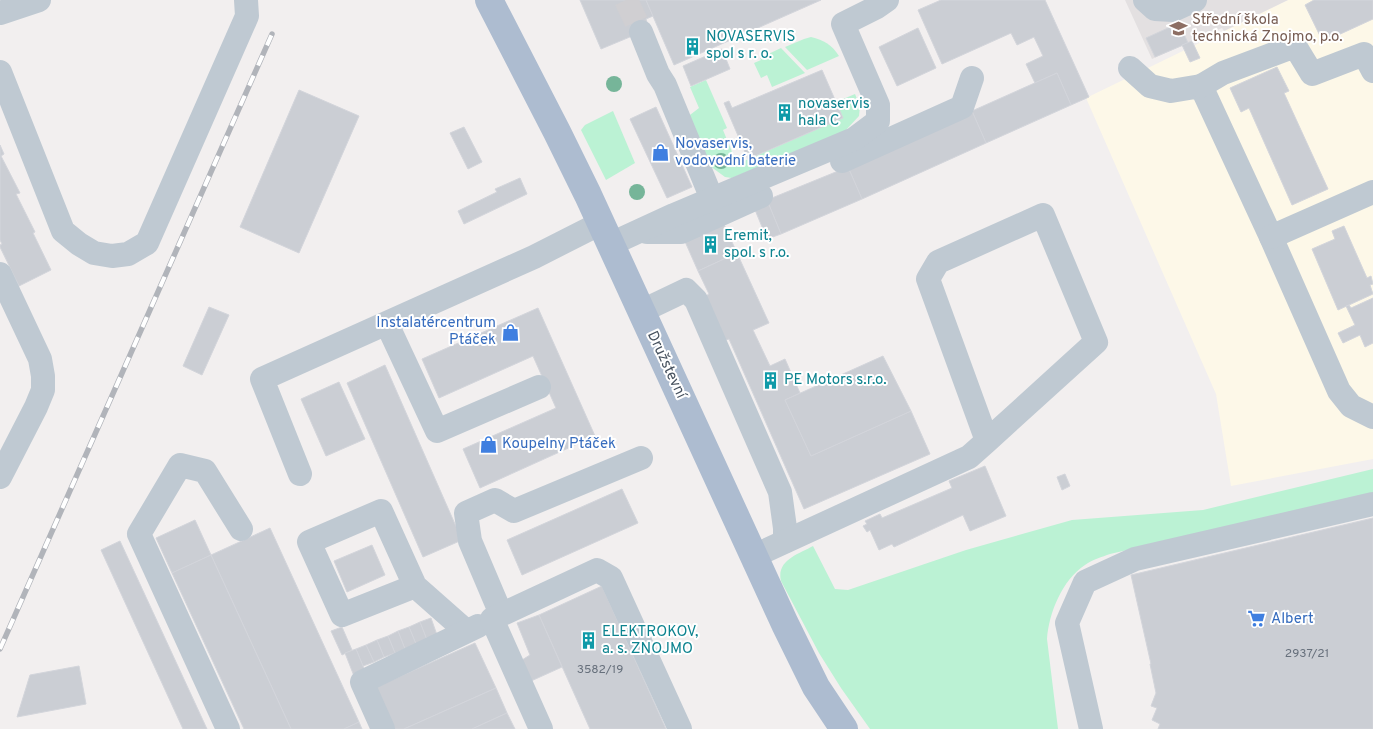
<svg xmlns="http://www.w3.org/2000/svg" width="1373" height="729" font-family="Overpass,sans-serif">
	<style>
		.commercial { fill: #fdf8e8 }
		.education { fill: #e3e0e1 }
		.green { fill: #bbf2d4 }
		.building { fill: #cbced4; stroke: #d3d5db }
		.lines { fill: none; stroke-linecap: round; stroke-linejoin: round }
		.minor-tunnel { stroke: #d0cfd2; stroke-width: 24; stroke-dasharray: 24 12; stroke-linecap: butt }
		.minor { stroke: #bfc9d2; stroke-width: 24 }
		.major { stroke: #adbcd0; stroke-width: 28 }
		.rail-casing { stroke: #b1b4ba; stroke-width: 5.5 }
		.rail { stroke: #fff; stroke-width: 4; stroke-dasharray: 11; stroke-linecap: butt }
		.tree { fill: #76b599 }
		.labels { text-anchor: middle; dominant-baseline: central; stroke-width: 4; stroke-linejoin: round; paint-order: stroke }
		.number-label { font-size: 12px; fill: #67707c }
		.education-label { font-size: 15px; fill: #785e54; stroke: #fff; text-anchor: start }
		.culture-label { font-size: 15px; fill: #0d838f; stroke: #fff; text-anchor: start }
		.shop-label { font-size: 15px; fill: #366cbe; stroke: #fff; text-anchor: start }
		.street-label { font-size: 15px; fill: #46515e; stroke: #fff }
	</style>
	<rect width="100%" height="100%" fill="#f2efef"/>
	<!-- commercial -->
	<polygon class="commercial" points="1288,0 1373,0 1373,459 1231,486 1216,394 1086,98"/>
	<!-- education -->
	<polygon class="education" points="1125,0 1288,0 1224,31 1222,28 1152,59"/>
	<!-- green -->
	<g class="green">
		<path d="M811,37C824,40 832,45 839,56L807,70L785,47L804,39Z"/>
		<polygon points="781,48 805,73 772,87 767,75 761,78 754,63 761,60 760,58"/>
		<polygon points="706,80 727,128 723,130 737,164 843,118 836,102 855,94 860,106 859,116 845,131 732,178 725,177 710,166 686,118 699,108 690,87"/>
		<polygon points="613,111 635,163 606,180 581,130 585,125"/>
		<path d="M1373,469V493L1110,554C1102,557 1093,559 1085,565C1062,580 1049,613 1047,639L1058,729H870L841,688L819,653L781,581C776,560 799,554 813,546L835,589L848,590L966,550L1072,520L1203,510Z"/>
	</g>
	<!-- building -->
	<g class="building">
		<polygon points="580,0 646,0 653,16 646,19 649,29 601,49"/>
		<polygon points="646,0 821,0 674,65"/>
		<polygon points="941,0 1045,0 1089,97 1071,105 1057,73 1035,83 1026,64 1043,56 1034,37 1017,45 1011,33 942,64 918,10"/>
		<polygon points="1314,0 1373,0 1373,19 1323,42 1305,5"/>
		<polygon points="1179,23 1188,43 1155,57 1146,38"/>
		<polygon points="918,28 936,68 897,86 879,47"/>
		<polygon points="1192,41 1200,58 1190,62 1182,45"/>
		<polygon points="722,49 730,69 691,86 683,66"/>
		<polygon points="1277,67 1289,91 1284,93 1328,189 1292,205 1249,108 1241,112 1230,88"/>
		<polygon points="822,70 843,118 748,159 724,103 729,101 732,108"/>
		<polygon points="1057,73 1071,105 986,143 972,111"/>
		<polygon points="299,90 359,116 299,253 240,227"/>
		<polygon points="656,107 692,187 667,198 630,119"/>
		<polygon points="972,111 986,143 862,199 848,167"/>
		<polygon points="464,127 482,162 468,169 450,133"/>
		<polygon points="0,145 4,154 1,156 20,193 16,194 35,232 33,233 51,270 19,286 0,247 0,245 2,244 0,240"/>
		<polygon points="848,167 862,199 781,234 767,200"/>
		<polygon points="520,178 527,194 464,224 458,211 497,192 495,189"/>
		<polygon points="767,200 781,234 767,239 753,205"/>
		<polygon points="722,220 737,253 698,271 683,237"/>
		<polygon points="1344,226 1367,278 1371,276 1373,284 1370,285 1373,294 1338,310 1312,249 1335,239 1332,231"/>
		<polygon points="737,253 769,323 753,330 770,366 785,359 800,393 785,400 811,456 911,411 930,454 804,509 729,339 723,341 704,297 709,294 698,271"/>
		<polygon points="1373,298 1373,343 1365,347 1360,335 1343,343 1338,333 1355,325 1346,306 1349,305 1351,308"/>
		<polygon points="209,307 229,315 202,375 183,366"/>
		<polygon points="538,308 595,436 480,488 463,449 556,408 533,356 439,398 422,359"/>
		<polygon points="883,356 911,411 811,456 785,400"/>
		<polygon points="385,365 462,540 423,557 347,383"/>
		<polygon points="339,382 365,439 326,456 301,399"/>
		<polygon points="985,466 1006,516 970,531 963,515 894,547 892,544 879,550 870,530 867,532 863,526 867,524 865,521 880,514 882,518 952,488 949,481"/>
		<polygon points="1065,474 1070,486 1062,490 1057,477"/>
		<polygon points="622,489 638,523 522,575 507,540"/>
		<polygon points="1373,518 1373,729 1158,729 1160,724 1152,720 1157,708 1151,706 1156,693 1150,664 1151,664 1131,575"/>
		<polygon points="195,520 211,555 172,573 156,538"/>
		<polygon points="270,528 359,722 344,729 291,729 211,555"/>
		<polygon points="120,541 207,729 183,729 101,550"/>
		<polygon points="372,545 385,575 347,592 334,561"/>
		<polygon points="211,555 291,729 244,729 172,573"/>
		<polygon points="602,586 666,729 590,729 539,615"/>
		<polygon points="539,615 562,667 531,681 522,660 530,655 517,623"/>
		<polygon points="431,618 437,635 427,640 420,622"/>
		<polygon points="420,622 427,640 416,644 409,627"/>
		<polygon points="342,627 352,650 342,655 331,631"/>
		<polygon points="409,627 416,644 405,649 398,631"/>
		<polygon points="398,631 405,649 395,653 388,636"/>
		<polygon points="388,636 395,653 384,657 377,640"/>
		<polygon points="377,640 384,657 374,662 366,645"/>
		<polygon points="475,643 496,688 404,729 392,729 374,688"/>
		<polygon points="366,645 374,662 363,666 356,649"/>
		<polygon points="356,649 365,671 354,676 345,653"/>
		<polygon points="79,666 86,704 17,717 30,675"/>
		<polygon points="496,688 507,713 472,729 404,729"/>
		<polygon points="507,713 515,729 472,729"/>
		<polygon points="359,722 362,729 344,729"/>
	</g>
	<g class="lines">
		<!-- minor-tunnel -->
		<polyline class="minor-tunnel" points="626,0 641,32"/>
		<!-- minor -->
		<g class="minor">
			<polyline points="1145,0 1155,9 1173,10 1195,0"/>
			<polyline points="0,13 39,0"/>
			<polyline points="641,32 658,74 665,85 712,199"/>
			<polyline points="1130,68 1150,86 1171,91 1201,86 1271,237 1339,391 1351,406 1373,417"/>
			<polyline points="0,72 63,231 79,244 94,253 112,256 128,254 147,243 247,16 246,0"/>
			<polyline points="1201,86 1223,73 1295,46 1312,74 1364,54 1373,71"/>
			<polyline points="842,161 962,107 972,78"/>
			<polyline points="647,232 681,232 761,196"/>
			<polyline points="1271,237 1373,192"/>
			<polyline points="611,244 674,215 854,139 878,121 878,105 843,24 877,7 887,0"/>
			<polyline points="0,274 40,359 43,376 43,390 36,407 0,477"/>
			<polyline points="642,311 686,290 696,300 780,492 785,528 785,541"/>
			<polyline points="387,324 437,431 539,387"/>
			<polyline points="300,474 262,379 534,257 601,223"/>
			<polyline points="754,556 969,457 987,441 1096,342 1043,215 938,262 928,279 987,441"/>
			<polyline points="415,586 381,511 309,542 342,615 415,586 466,631"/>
			<polyline points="501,614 470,541 466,513 495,500 514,511 641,458"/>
			<polyline points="228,729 139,534 180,465 205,471 241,529"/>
			<polyline points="383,729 362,682 478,626"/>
			<polyline points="541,729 492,619 597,570 611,578 680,729"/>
			<polyline points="1091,729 1067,623 1085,582 1135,559 1373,504"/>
		</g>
		<!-- major -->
		<polyline class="major" points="489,0 557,132 588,195 785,624 816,687 844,729"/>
		<defs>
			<polyline id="rail" points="0,649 272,34"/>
		</defs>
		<!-- rail casing -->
		<use href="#rail" class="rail-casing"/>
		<!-- rail -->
		<use href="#rail" class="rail"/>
	</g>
	<!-- trees -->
	<g class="tree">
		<circle cx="614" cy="84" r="8"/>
		<circle cx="721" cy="161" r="8"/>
		<circle cx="637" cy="192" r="8"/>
	</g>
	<!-- icons -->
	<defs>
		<symbol id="school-bare" viewBox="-9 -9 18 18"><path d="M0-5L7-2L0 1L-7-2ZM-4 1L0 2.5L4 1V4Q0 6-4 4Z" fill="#8d6e63" stroke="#fff" stroke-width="2.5" paint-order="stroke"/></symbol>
		<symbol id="building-bare" viewBox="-9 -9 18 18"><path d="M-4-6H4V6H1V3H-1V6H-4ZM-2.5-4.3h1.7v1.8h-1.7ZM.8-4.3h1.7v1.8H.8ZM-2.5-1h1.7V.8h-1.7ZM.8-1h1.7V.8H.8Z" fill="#0f9aa8" stroke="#fff" stroke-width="2.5" paint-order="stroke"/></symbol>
		<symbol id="shop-bare" viewBox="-9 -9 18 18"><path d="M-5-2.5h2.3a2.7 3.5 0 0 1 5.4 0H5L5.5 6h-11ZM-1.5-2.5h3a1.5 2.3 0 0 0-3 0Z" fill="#3f7fe0" stroke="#fff" stroke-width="2.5" paint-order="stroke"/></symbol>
		<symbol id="supermarket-bare" viewBox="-9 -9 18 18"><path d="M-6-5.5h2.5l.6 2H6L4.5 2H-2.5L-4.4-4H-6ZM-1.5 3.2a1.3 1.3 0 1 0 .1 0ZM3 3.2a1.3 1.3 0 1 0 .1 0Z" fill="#3f7fe0" stroke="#fff" stroke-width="2.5" paint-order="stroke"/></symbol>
	</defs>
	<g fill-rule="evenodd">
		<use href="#school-bare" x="1166" y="16" width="25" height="25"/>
		<use href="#building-bare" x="680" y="34" width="25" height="25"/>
		<use href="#building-bare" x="772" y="100" width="25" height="25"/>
		<use href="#shop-bare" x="648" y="140" width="25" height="25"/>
		<use href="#building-bare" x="698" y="232" width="25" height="25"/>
		<use href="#shop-bare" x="498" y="320" width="25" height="25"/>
		<use href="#building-bare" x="758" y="368" width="25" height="25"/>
		<use href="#shop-bare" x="476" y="432" width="25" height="25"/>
		<use href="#supermarket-bare" x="1244" y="606" width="25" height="25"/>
		<use href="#building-bare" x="576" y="628" width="25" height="25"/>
	</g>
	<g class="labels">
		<!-- number labels -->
		<g class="number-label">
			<text x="1307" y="654">2937/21</text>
			<text x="600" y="670">3582/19</text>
		</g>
		<!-- education labels -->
		<g class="education-label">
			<text x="1192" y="20">Střední škola<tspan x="1192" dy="17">technická Znojmo, p.o.</tspan></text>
		</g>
		<!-- culture labels -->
		<g class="culture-label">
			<text x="706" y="37">NOVASERVIS<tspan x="706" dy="17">spol s r. o.</tspan></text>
			<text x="798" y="104">novaservis<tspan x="798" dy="17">hala C</tspan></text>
			<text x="724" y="236">Eremit,<tspan x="724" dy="17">spol. s r.o.</tspan></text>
			<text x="784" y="380">PE Motors s.r.o.</text>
			<text x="602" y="632">ELEKTROKOV,<tspan x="602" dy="17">a. s. ZNOJMO</tspan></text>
		</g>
		<!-- shop labels -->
		<g class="shop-label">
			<text x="675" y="144">Novaservis,<tspan x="675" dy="17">vodovodní baterie</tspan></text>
			<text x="496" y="323" text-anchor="end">Instalatércentrum<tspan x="496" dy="17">Ptáček</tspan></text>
			<text x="502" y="444">Koupelny Ptáček</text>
			<text x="1271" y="619">Albert</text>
		</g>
		<!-- street labels -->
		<g class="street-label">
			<text transform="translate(666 365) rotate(65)">Družstevní</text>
		</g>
	</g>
</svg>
